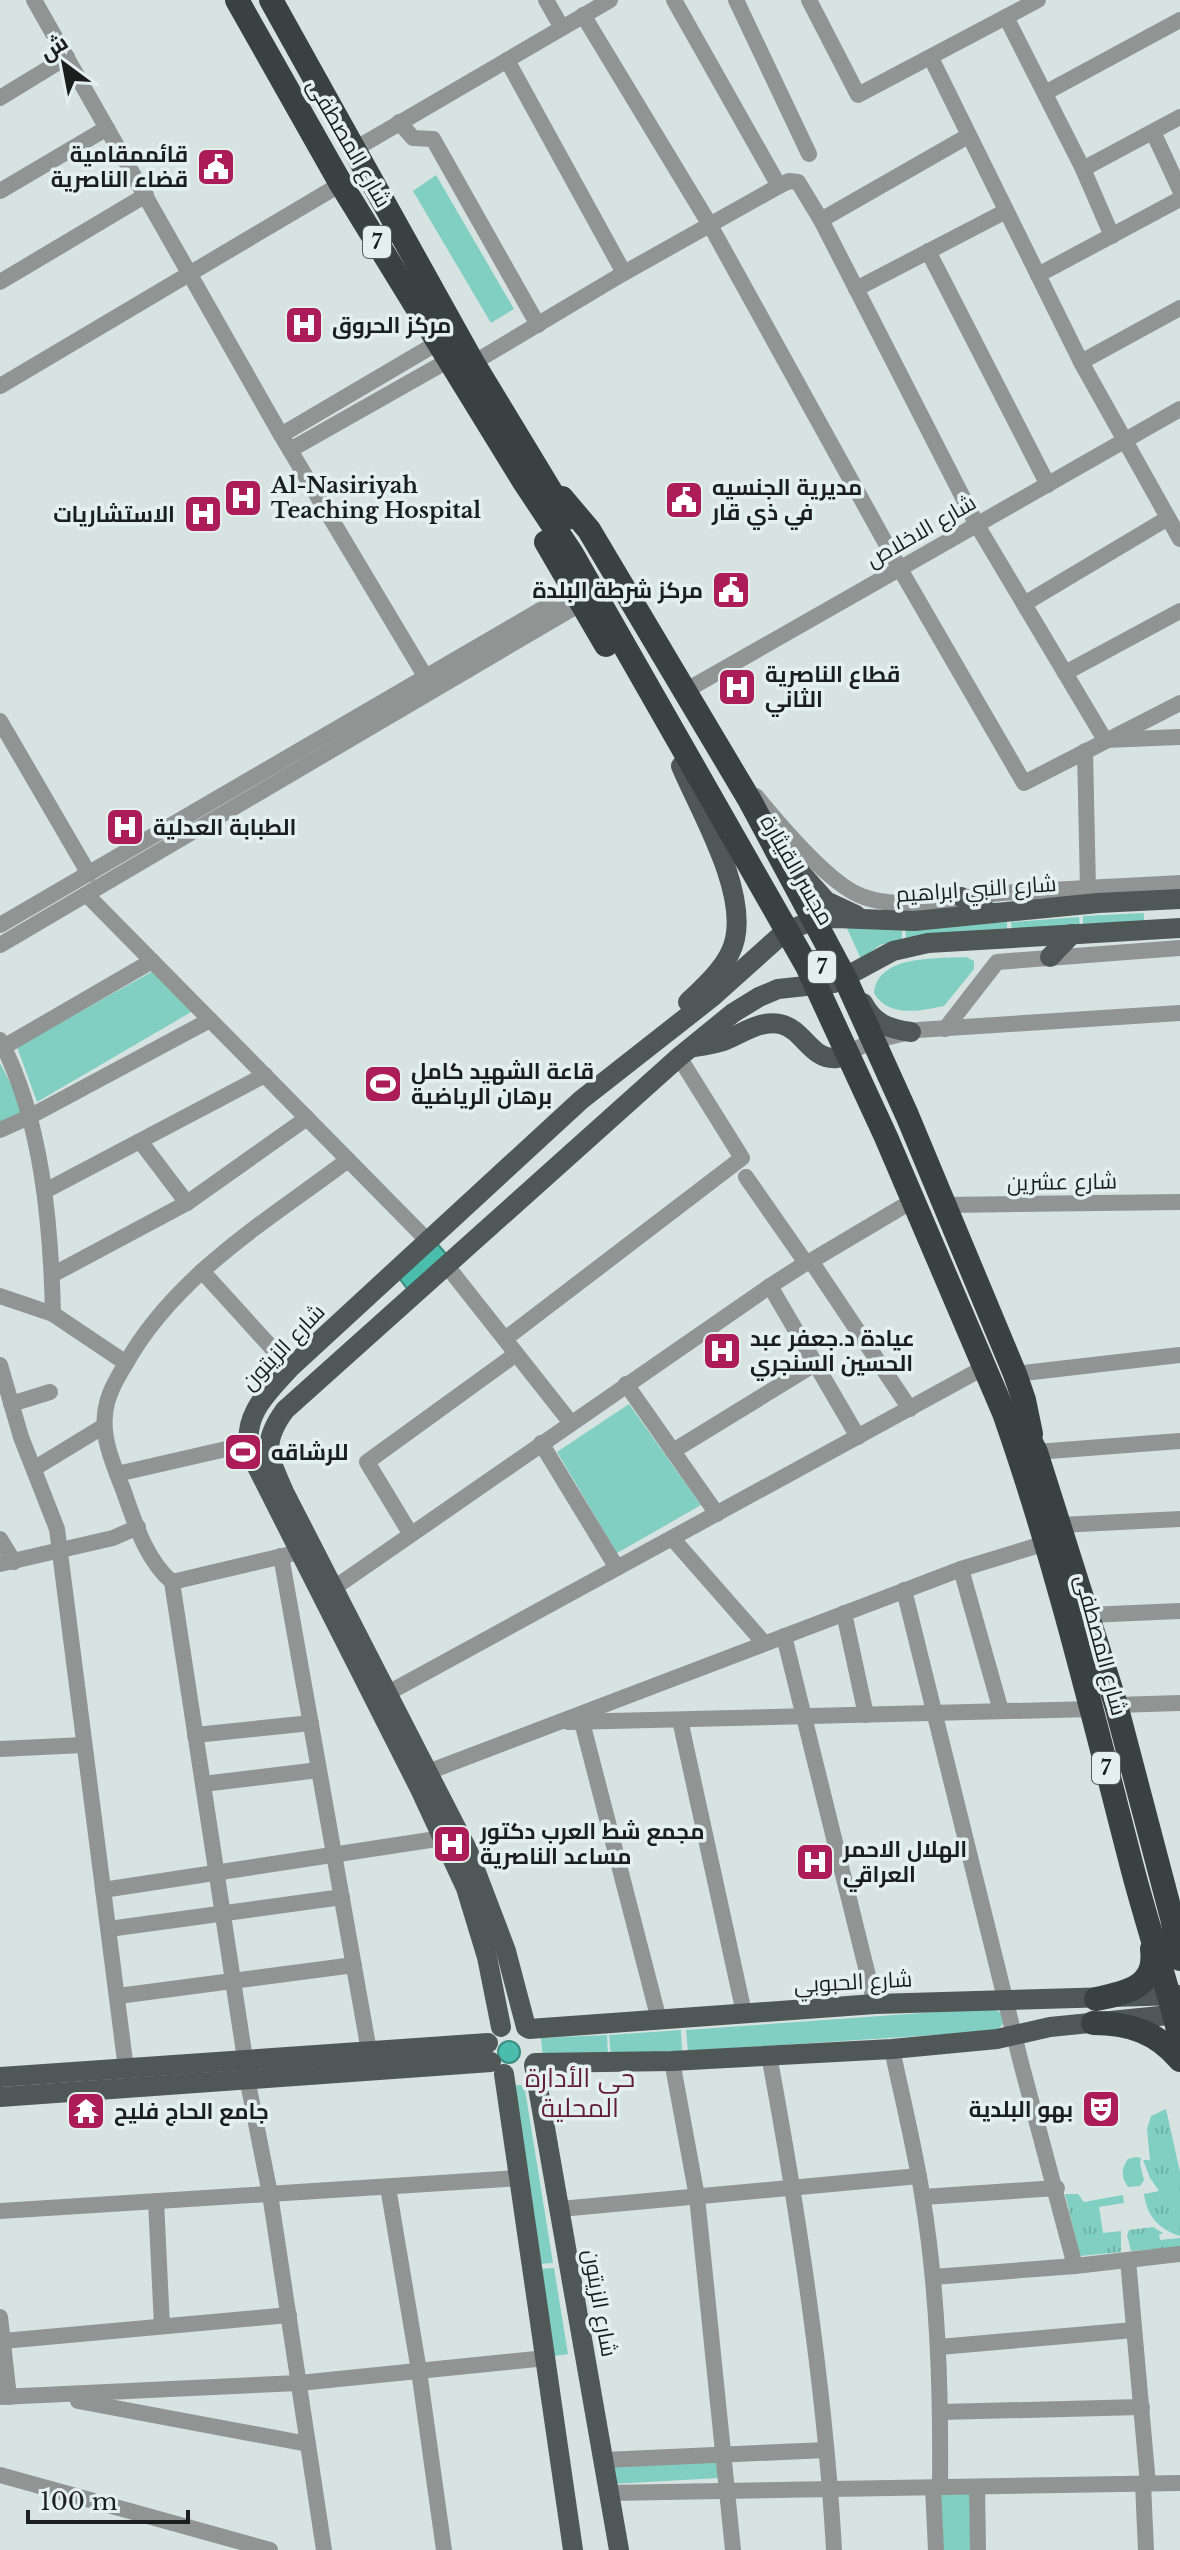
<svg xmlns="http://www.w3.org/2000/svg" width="1180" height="2550" font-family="'Libre Baskerville',Cairo,serif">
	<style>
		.grass { fill: url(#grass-tufts) }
		.park { fill: #81cfc2 }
		.water { fill: #4bbdac; stroke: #3c8d81; stroke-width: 2 }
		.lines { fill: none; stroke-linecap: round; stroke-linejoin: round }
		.minor { stroke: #909594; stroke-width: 16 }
		.major { stroke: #4f5856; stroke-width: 20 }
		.highway { stroke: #394240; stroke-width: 24 }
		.labels { text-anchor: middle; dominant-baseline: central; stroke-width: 7; stroke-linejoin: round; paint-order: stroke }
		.shield { fill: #e4f0ee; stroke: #575d5c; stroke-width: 2 }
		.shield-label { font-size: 20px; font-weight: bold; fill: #1a1e1d }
		.street-label { font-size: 22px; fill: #1a1e1d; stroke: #e4f0ee }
		.poi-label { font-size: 22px; font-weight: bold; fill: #1a1e1d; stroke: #e4f0ee; text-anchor: start }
		.quarter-label { font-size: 26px; fill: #611d35; stroke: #e4f0ee }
	</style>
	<defs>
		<pattern id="grass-tufts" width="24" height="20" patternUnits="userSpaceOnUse" patternTransform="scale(2)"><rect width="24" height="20" fill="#81cfc2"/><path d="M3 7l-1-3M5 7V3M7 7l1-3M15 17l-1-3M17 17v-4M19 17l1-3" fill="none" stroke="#6fb1a6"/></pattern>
	</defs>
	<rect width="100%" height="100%" fill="#d7e3e0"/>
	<!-- grass -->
	<g class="grass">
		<path d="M1166,2109L1180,2172V2236C1159,2229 1147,2217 1144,2194L1159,2191L1150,2178L1143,2160H1150L1147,2129L1151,2116Z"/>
		<path d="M1136,2157L1141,2158L1140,2164L1144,2180L1140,2186L1128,2187C1121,2178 1121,2168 1128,2159Z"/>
		<polygon points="1065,2194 1078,2194 1084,2202 1123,2195 1124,2203 1099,2207 1103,2233 1121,2231 1121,2252 1080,2256"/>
		<polygon points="1153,2227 1163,2233 1159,2235 1160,2240 1180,2238 1180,2247 1131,2251 1127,2235 1129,2230"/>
	</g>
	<!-- park -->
	<g class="park">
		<polygon points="436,175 514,309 491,323 413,191"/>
		<polygon points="1144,913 1144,922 1083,925 1083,916"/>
		<polygon points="1079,917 1080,926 1012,931 1011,922"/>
		<polygon points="1007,922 1007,932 906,938 905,929"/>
		<polygon points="845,924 902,929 902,939 880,945 861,959"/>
		<path d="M966,957L974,961V969L944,1006C920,1011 888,1018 874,993C878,954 937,959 966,957Z"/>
		<polygon points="155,970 198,1008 37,1102 17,1047"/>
		<polygon points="0,1063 25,1111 0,1123"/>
		<polygon points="629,1404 701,1505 617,1553 557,1452"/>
		<polygon points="992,2008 1001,2013 1004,2023 996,2031 688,2051 686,2030"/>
		<polygon points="681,2030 682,2053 611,2056 609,2035"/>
		<polygon points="607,2035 608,2056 543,2060 541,2038"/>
		<polygon points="517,2085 521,2085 525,2090 553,2263 539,2264 513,2088"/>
		<polygon points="554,2268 568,2354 554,2356 540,2269"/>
		<polygon points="715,2457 719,2478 612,2484 611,2463"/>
		<polygon points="971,2491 973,2550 942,2550 939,2493"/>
	</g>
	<!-- water -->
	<g class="water">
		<polygon points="434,1240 447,1255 408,1290 397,1275"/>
		<circle cx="509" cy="2052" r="11"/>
	</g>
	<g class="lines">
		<!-- minor -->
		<g class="minor">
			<polyline points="34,0 281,435 425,676"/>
			<polyline points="546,0 562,28"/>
			<polyline points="674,0 779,186"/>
			<polyline points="736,0 809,154"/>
			<polyline points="809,0 858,95 1038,0"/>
			<polyline points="583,15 710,225 900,569 1024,783 1180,703"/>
			<polyline points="1006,17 1083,169 1112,236"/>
			<polyline points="931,58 1081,362 1180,539"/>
			<polyline points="507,60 624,273"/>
			<polyline points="1045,93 1180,20"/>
			<polyline points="0,98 67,57"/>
			<polyline points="399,122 413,138 433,139 538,325"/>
			<polyline points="1153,132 1180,190"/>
			<polyline points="355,149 610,0"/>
			<polyline points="1083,169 1180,117"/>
			<polyline points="0,191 107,128"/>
			<polyline points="821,220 968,136"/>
			<polyline points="928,251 1048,485"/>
			<polyline points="1038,275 1180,199"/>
			<polyline points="0,282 146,195"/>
			<polyline points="856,289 1006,211"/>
			<polyline points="1081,362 1180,308"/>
			<polyline points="473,363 624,273 779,186 789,181 798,182 821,220 977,525 1105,740 1180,737"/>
			<polyline points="0,386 341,184"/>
			<polyline points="281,435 439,342"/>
			<polyline points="290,450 449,360"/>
			<polyline points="1024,604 1168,518"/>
			<polyline points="1065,673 1180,611"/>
			<polyline points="685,691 1180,409"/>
			<polyline points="0,721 89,874"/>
			<polyline points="1085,751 1088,889"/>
			<path d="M756,796C779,824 825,879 857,894C895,913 961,897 1002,893C1061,889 1121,886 1180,883"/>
			<polyline points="87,895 428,1241"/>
			<polyline points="0,925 573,591"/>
			<polyline points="0,945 580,604"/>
			<polyline points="945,1029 997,962 1180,948"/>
			<path d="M0,1040C42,1119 51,1225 53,1314"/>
			<polyline points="0,1049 152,961"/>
			<polyline points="839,1057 873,1041 918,1030 1180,1013"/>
			<polyline points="0,1130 29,1117 210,1020"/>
			<polyline points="140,1141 187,1203"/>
			<polyline points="746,1177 806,1263 811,1261 910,1409"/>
			<polyline points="45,1191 265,1075"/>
			<polyline points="944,1205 1180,1202"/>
			<polyline points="811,1261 902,1207"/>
			<polyline points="447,1266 571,1423"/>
			<polyline points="202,1271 290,1368"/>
			<polyline points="52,1275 187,1203 307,1118"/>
			<polyline points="770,1286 858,1437"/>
			<polyline points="0,1296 53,1314 126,1363"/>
			<polyline points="505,1339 742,1158 679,1057"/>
			<polyline points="0,1365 21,1437 57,1529 126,2069"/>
			<polyline points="1015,1374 1180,1355"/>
			<polyline points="626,1384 717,1514"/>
			<polyline points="11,1404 50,1392"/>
			<polyline points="541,1443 617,1568"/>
			<polyline points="673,1451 815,1364"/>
			<polyline points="1036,1452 1180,1441"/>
			<polyline points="35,1468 104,1426"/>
			<polyline points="117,1474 248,1444"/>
			<polyline points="1060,1525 1180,1519"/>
			<polyline points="410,1533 367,1462 516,1354"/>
			<polyline points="672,1538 764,1643"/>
			<polyline points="0,1539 14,1562"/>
			<polyline points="281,1556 369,2051"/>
			<polyline points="0,1564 113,1538 138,1527"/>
			<polyline points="961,1569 1001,1711"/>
			<polyline points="172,1582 291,1554"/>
			<polyline points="334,1588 770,1286 806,1263"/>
			<polyline points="904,1590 1021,2063 1075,2266"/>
			<polyline points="844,1613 866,1715"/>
			<polyline points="1088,1615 1180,1611"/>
			<polyline points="784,1636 875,2004"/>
			<polyline points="388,1693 974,1373"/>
			<polyline points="1116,1705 1180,1703"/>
			<polyline points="680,1720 744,2013"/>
			<polyline points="568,1722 1093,1709"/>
			<polyline points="582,1722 659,2020"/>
			<polyline points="195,1735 311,1723"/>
			<polyline points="0,1749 83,1745"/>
			<polyline points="428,1772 961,1569 1046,1543"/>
			<polyline points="203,1784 319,1770"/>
			<polyline points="103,1890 443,1838"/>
			<polyline points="109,1929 342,1897"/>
			<polyline points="118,1996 354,1965"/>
			<path d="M892,2049C902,2097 914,2145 922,2194C938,2291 941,2389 940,2487"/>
			<path d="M769,2055C799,2217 825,2386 834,2550"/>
			<path d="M245,2059L172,1582C146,1560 135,1523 124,1492C115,1468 102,1441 105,1415C106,1397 116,1380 125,1365C175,1275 268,1220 348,1160"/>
			<polyline points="672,2061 697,2197 733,2550"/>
			<polyline points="247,2078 270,2194 324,2550"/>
			<polyline points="388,2187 419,2371 444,2550"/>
			<polyline points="923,2197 1057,2188"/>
			<polyline points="156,2201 162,2326"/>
			<polyline points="560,2209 919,2176"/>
			<polyline points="0,2211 520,2178"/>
			<polyline points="1128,2260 1148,2484"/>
			<polyline points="933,2277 1075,2266 1180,2254"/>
			<polyline points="0,2317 9,2397"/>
			<polyline points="3,2341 289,2315"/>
			<polyline points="939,2347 1134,2330"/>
			<polyline points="0,2397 299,2383 546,2358"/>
			<polyline points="78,2401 308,2444"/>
			<polyline points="941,2412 1142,2407"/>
			<polyline points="603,2460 826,2450"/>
			<polyline points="0,2475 270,2550"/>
			<polyline points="1143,2484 1146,2550"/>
			<polyline points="977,2487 978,2550"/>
			<polyline points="933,2488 936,2550"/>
			<polyline points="609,2493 1180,2483"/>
		</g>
		<!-- major -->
		<g class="major">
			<path d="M681,766C701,813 746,888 735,939C730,964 705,986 688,1002"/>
			<polyline points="792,863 826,901 856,915"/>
			<polyline points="961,897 991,913"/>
			<polyline points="1050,957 1072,934"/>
			<path d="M863,1003C874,1024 889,1029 911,1032"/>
			<path d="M695,1047C705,1045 716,1044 726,1040C743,1033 760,1020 780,1024C804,1029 811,1061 837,1058"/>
			<path d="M501,2027L487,1957L466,1888L420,1789L251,1455C240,1417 267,1393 290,1368L581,1100L711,998L779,937L794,928L815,920L835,918L914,921L1098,903L1180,899"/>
			<path d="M526,2027L506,1951L468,1851L284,1492C269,1457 260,1444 285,1410L679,1057L733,1013L759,997L778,989L834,983L893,951L928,943L1180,928"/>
			<polyline points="529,2029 875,2004 1180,1995"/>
			<polyline points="535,2063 672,2061 892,2049 997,2039 1050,2027 1180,2014"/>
			<polyline points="534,2065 619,2550"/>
			<polyline points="504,2074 573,2550"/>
			<polyline points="0,2077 488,2043"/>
			<polyline points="0,2097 491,2062"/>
		</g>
		<!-- highway -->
		<g class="highway">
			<path d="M237,0L341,184L523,480L572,554L807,966L886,1137L1004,1413C1056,1561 1092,1712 1131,1863C1146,1922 1166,1979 1180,2038"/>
			<polyline points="271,0 473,363 567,518"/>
			<polyline points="562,498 589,530 749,799 845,978 907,1115 1015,1374 1024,1400 1031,1434"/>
			<polyline points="546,542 606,645"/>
			<polyline points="1019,1418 1036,1452 1116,1705 1172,1918 1180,1959"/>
			<path d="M1096,1999C1126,1993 1157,1987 1152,1949"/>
			<path d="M1093,2023C1129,2023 1157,2032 1180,2060"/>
		</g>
	</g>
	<!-- icons -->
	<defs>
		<symbol id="civic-square" viewBox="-11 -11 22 22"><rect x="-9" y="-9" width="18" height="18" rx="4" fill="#ab1c58" stroke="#e4f0ee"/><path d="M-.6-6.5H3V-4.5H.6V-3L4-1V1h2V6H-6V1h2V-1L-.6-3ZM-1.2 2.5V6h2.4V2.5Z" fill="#fff"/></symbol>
		<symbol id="hospital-square" viewBox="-11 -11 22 22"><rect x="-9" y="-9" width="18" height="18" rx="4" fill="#ab1c58" stroke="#e4f0ee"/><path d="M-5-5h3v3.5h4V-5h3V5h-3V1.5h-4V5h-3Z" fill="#fff"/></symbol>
		<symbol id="stadium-square" viewBox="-11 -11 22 22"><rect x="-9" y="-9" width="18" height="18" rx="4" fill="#ab1c58" stroke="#e4f0ee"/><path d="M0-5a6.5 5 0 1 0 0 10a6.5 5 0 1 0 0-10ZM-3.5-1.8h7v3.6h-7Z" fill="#fff"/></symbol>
		<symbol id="theatre-square" viewBox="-11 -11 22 22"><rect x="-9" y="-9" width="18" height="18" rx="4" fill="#ab1c58" stroke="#e4f0ee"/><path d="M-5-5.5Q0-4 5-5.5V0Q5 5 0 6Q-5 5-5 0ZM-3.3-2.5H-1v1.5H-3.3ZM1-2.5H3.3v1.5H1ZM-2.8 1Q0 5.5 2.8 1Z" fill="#fff"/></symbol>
		<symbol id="temple-square" viewBox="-11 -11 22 22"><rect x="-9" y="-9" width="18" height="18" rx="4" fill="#ab1c58" stroke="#e4f0ee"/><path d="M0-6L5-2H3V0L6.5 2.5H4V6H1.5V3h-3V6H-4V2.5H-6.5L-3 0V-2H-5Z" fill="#fff"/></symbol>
	</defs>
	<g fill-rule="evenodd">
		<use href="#civic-square" x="194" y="145" width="44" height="44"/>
		<use href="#hospital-square" x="282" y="303" width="44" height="44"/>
		<use href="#hospital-square" x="221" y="476" width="44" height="44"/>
		<use href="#civic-square" x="662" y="478" width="44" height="44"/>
		<use href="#hospital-square" x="181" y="492" width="44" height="44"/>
		<use href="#civic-square" x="709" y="568" width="44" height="44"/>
		<use href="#hospital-square" x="715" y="665" width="44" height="44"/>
		<use href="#hospital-square" x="103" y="805" width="44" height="44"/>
		<use href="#stadium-square" x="361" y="1062" width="44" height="44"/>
		<use href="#hospital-square" x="700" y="1329" width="44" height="44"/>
		<use href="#stadium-square" x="221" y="1430" width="44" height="44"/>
		<use href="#hospital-square" x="430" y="1822" width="44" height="44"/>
		<use href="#hospital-square" x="793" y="1840" width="44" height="44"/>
		<use href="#theatre-square" x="1079" y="2087" width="44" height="44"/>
		<use href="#temple-square" x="64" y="2089" width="44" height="44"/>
	</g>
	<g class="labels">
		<!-- shield labels -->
		<g class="shield">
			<rect x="363" y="226" width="28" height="32" rx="6"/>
			<rect x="808" y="951" width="28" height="32" rx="6"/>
			<rect x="1092" y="1752" width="28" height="32" rx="6"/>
		</g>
		<g class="shield-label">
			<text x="377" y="242">7</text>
			<text x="822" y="967">7</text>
			<text x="1106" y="1768">7</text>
		</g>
		<!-- street labels -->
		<g class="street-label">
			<text transform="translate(349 143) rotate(60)">شارع المصطفى</text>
			<text transform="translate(921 531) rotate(-30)">شارع الاخلاص</text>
			<text transform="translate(797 870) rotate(60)">مجسر القيثارة</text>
			<text transform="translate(976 889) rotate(-4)">شارع النبي ابراهيم</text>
			<text transform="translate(1062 1182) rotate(-1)">شارع عشرين</text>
			<text transform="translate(283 1347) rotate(-46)">شارع الزيتون</text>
			<text transform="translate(1101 1645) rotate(75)">شارع المصطفى</text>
			<text transform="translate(853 1982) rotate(-3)">شارع الحبوبي</text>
			<text transform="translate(600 2303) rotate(80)">شارع الزيتون</text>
		</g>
		<!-- poi labels -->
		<g class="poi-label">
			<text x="188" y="154" text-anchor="end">قائممقامية<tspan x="188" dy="25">قضاء الناصرية</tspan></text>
			<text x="332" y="325">مركز الحروق</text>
			<text x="271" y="485">Al-Nasiriyah<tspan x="271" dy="25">Teaching Hospital</tspan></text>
			<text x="712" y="487">مديرية الجنسيه<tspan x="712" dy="25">في ذي قار</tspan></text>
			<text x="175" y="514" text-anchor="end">الاستشاريات</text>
			<text x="703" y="590" text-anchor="end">مركز شرطة البلدة</text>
			<text x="765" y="674">قطاع الناصرية<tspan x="765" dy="25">الثاني</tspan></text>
			<text x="153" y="827">الطبابة العدلية</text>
			<text x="411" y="1071">قاعة الشهيد كامل<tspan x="411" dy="25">برهان الرياضية</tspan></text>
			<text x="750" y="1338">عيادة د.جعفر عبد<tspan x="750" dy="25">الحسين السنجري</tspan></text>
			<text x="271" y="1452">للرشاقه</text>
			<text x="480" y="1831">مجمع شط العرب دكتور<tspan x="480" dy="25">مساعد الناصرية</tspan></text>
			<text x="843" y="1849">الهلال الاحمر<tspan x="843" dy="25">العراقي</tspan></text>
			<text x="1073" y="2109" text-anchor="end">بهو البلدية</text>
			<text x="114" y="2111">جامع الحاج فليح</text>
		</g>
		<!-- quarter labels -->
		<g class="quarter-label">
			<text x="580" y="2078">حي الأدارة<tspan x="580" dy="30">المحلية</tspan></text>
		</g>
	</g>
	<!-- north arrow -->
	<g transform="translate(64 64) rotate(328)" stroke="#e4f0ee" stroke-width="6" paint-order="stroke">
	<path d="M0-6L14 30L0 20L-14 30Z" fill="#1a1e1d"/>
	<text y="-12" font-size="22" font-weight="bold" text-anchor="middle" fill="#1a1e1d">ش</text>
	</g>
	<!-- scale -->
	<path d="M28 2510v12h160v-12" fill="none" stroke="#1a1e1d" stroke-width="4"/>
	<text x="40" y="2510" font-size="24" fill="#1a1e1d" stroke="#e4f0ee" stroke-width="6" paint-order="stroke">100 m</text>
</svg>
